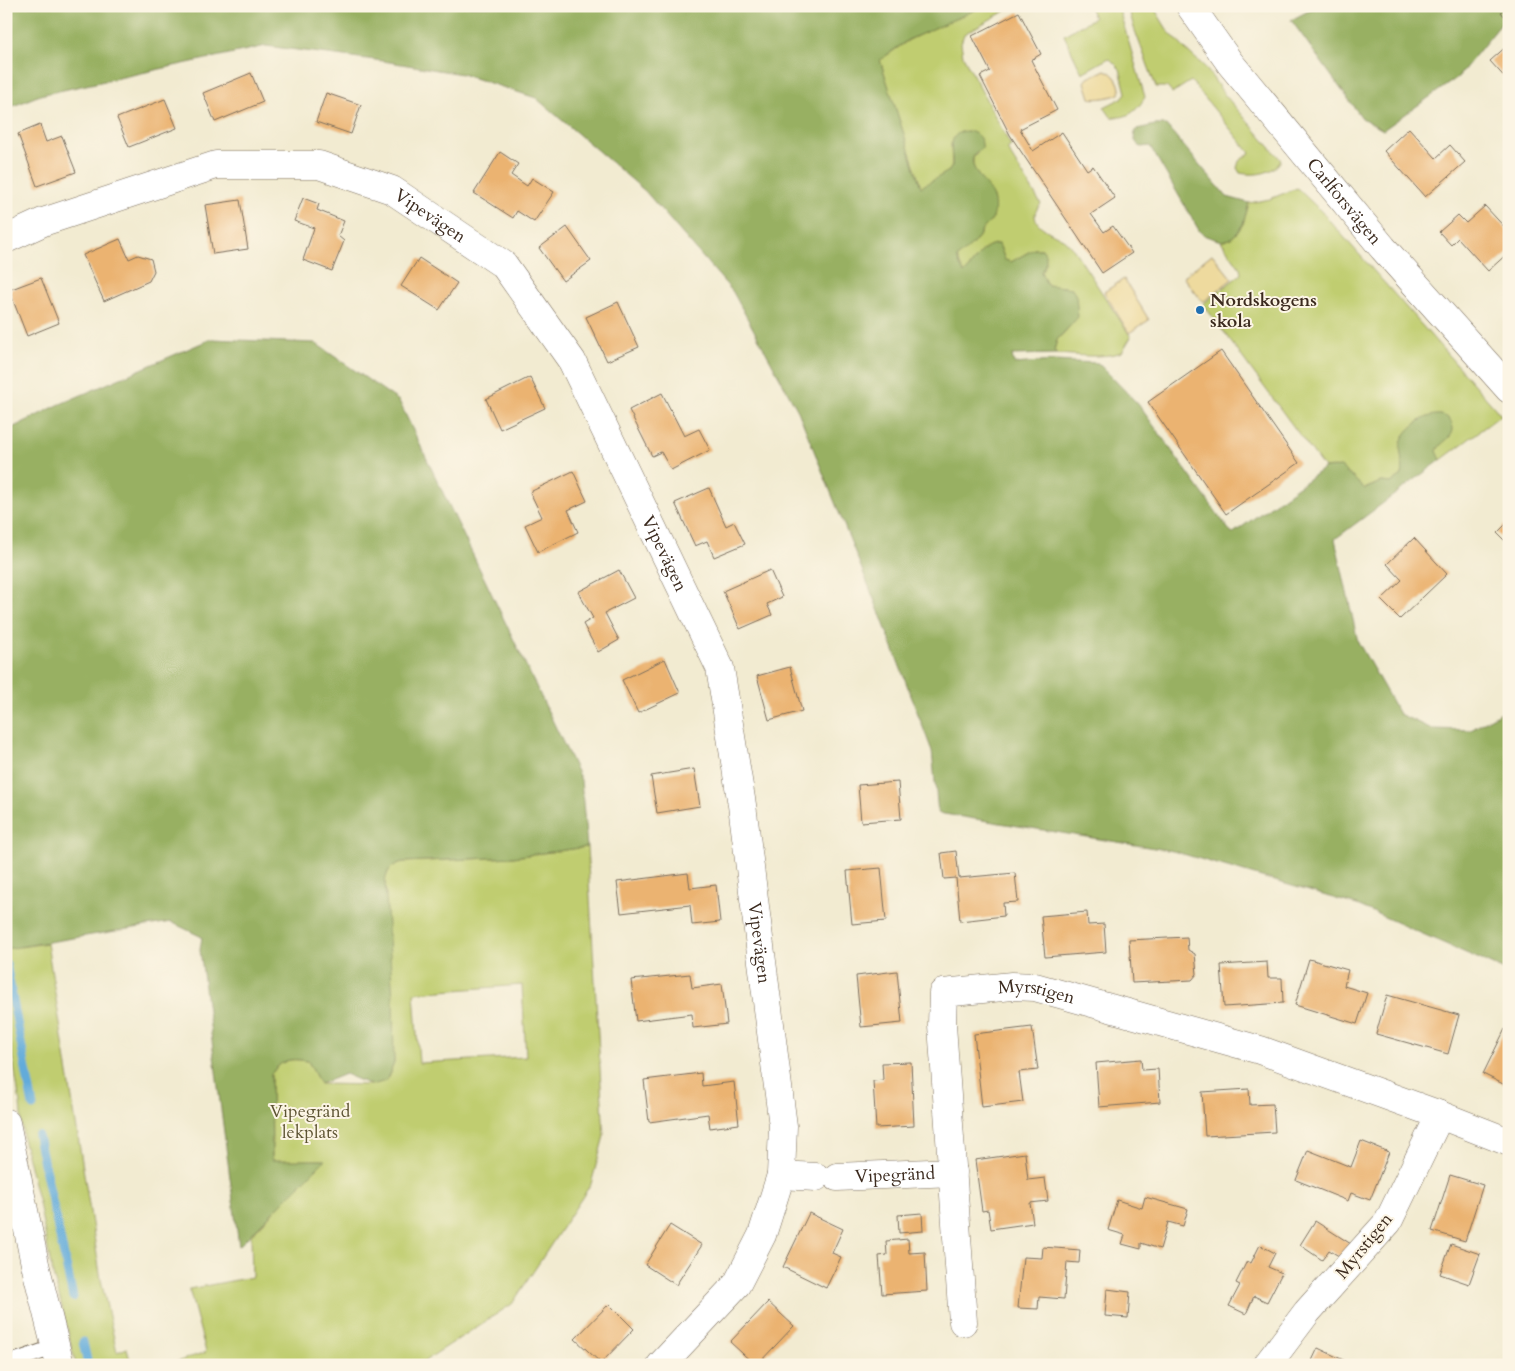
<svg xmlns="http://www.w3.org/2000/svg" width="1515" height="1371" font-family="Cardo,serif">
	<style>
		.green { fill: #c0cd6f; stroke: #7e7c46; fill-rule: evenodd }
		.forest { fill: #98b062; stroke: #6a6d40 }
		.sand { fill: #eeda9e; stroke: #94825e }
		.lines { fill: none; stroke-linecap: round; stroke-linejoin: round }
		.stream { stroke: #62abda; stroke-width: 9 }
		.building { fill: #ebb371 }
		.service-casing { stroke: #7b6e5d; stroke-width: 17 }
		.minor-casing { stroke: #7b6e5d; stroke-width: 29 }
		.tertiary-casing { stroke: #7b6e5d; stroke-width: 29 }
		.service { stroke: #fff; stroke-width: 15 }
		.minor { stroke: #fff; stroke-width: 28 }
		.tertiary { stroke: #fff; stroke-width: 28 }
		.poi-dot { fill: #1f6fb2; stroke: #fcf5e5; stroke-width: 2 }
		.labels { text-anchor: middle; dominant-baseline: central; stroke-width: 4; stroke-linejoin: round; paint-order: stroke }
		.street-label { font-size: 18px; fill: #3b2a1e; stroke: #fcf5e5 }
		.poi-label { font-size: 18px; font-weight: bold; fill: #3b2a1e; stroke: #fcf5e5; text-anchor: start }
		.park-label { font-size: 18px; fill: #5c5332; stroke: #fcf5e5 }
	</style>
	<rect width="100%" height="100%" fill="#fcf5e5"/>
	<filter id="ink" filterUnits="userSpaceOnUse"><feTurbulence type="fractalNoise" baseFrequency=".02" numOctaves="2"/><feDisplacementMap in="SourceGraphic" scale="10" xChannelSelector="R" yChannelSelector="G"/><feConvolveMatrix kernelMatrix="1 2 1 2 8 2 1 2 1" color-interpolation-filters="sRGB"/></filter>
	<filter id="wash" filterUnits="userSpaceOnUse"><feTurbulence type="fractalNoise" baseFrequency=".0096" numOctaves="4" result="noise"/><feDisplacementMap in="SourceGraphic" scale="20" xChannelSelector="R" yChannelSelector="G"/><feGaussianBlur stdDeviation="1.12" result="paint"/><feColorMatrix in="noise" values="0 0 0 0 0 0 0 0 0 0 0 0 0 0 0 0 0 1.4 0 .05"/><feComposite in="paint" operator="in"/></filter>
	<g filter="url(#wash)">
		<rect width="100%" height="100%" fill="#f2ebd1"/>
		<!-- green -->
		<g class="green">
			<path d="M980,6H1014L964,34L961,43L963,56L1011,146L1007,149L1041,204C1023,222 1050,232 1063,239C1067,241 1070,247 1074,250L1131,337L1122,352C1101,359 1079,355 1057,354L1054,350L1057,340L1073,323L1065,287C1051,287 1046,288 1041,272L1046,263L1042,249H1034L1011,262L1005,260L999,244C982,243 974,264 964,274L957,258L978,238L984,227L989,223L993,216V197L976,173L973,165V158L979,151L951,143L952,166L949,171L921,188L880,60L909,40Z"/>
			<path d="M1089,6H1118L1145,97C1137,111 1128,119 1111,117L1104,107L1122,98L1126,93L1120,69L1109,58L1082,73L1064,35L1094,18Z"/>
			<path d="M1128,6H1153L1168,31L1184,48L1205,67L1224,94L1281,160C1274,174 1254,176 1240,173L1237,168L1239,161L1250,153L1191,81L1172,93L1167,87H1156L1134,28Z"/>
			<path d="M1297,188L1321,211L1501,415L1441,460L1436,451L1438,446L1450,436L1400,448L1404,467L1402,475L1391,483L1381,482L1364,489C1349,476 1347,464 1324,468L1203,304L1241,274L1240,268L1221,241C1240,239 1245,218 1249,203L1270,199Z"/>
			<path d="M587,847L604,1136L591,1184L512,1304L426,1360L422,1365H167L206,1352L189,1289L252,1277L251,1235L324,1160L272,1161L271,1074C283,1059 289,1058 308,1061L320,1084L371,1085L387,1080L394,1063L385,882C387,870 391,865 403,862L513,857ZM522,985L526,1057L419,1063L414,993Z"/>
			<polygon points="6,849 20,947 47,943 101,1280 117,1352 127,1348 131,1365 76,1365 62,1307 52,1271 40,1208 23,1138 20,1104 6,1015"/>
		</g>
		<!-- forest -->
		<g class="forest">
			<path d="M6,6H984L908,40L880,60L921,187L949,171L952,166C953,159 950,150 952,143C955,124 985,129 982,149C957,162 989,183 993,198C995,203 995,212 993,218C991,222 986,225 983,229C980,232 980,236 977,239C972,246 964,252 957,258L964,274C975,264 981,243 999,244L1005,260L1011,262L1034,249H1042C1049,257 1046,264 1041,272L1047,285L1072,288L1076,296L1078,317L1057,340L1054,350L1057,354L1012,355L1014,364L1053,361L1098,363L1138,404L1232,534L1324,468L1341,467L1365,489L1381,482L1391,483L1402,475C1405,463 1397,451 1402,440C1407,426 1436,406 1449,419C1452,422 1453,426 1453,430C1452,439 1440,442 1437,451L1441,460L1335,539L1358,642L1399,714L1432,729L1471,730L1509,707V972L1357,905L1173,851L938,813L932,751L882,619L798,411L733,292L645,191L536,98L462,74L383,61L266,46L40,95L6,109Z"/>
			<polygon points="1318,6 1509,6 1509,14 1458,77 1383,130 1362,118 1291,20"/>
			<path d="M1155,125H1166L1227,197L1249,203L1243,224L1237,233L1230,239L1221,241L1206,236L1200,232L1150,146L1141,147C1134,142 1132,136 1137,129Z"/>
			<path d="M211,339L315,343L399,401L581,780L587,847L513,857L403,862C391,865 387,870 385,882L393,998L394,1063L386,1081L371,1085L345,1074L320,1084L308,1061C289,1058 283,1059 271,1074L272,1160H325L239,1246L200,950L202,937L171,922L6,949V431L58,405Z"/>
		</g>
		<!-- sand -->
		<g class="sand">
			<path d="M1105,70C1114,73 1121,83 1120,93C1116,97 1095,100 1090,98L1085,82L1088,78Z"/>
			<polygon points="1212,254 1232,279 1203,302 1183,277"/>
			<polygon points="1124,279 1149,320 1129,333 1104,292"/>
		</g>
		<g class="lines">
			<!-- stream -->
			<g class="stream">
				<polyline points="6,964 33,1106"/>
				<polyline points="38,1136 73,1297"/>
				<polyline points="83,1342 88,1365"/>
			</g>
		</g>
		<g id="blocks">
			<!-- building -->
			<g class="building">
				<polygon points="1509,6 1509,22 1501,12"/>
				<polygon points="1019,12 1041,54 1031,60 1057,110 1020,129 1033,151 1062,132 1087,170 1093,166 1115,198 1091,214 1104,232 1113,226 1132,253 1102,273 1010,135 980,76 990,71 972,36"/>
				<polygon points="1509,44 1509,82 1490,61"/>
				<polygon points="251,73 263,102 215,122 203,93"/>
				<polygon points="326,93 361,105 351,134 316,122"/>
				<polygon points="165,99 177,128 129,147 117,118"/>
				<polygon points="40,125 46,142 62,136 76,172 37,186 18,134"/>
				<polygon points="1409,128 1436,158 1450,145 1465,162 1425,197 1384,151"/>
				<polygon points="500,152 518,164 511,175 527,186 532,178 554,192 534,222 517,211 513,218 474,193"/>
				<polygon points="303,198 319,204 317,210 344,221 338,236 344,241 332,271 303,260 314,228 294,221"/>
				<polygon points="240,200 248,249 213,254 205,205"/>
				<polygon points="1485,206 1509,232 1509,252 1488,271 1458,238 1451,245 1439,232 1458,215 1466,223"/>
				<polygon points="567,227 591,261 563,281 539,248"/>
				<polygon points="120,239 129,259 138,255 151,259 154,271 149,281 104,301 83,255"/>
				<polygon points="419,258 457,283 439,310 401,286"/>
				<polygon points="41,278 59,323 27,336 9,290"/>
				<polygon points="618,302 639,347 607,361 586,317"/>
				<polygon points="1221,351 1299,463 1226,514 1148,402"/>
				<polygon points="530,377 545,408 500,429 486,399"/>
				<polygon points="662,393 684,436 699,429 710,450 671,470 661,452 652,456 629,410"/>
				<polygon points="573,471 587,501 568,510 578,532 538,552 525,525 542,517 530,492"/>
				<polygon points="709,488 726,526 734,522 745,544 714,557 707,541 695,546 675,503"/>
				<polygon points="1509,521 1509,545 1497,533"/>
				<polygon points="1414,538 1447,574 1400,619 1381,600 1402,580 1387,564"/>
				<polygon points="619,570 634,598 605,613 619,640 598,652 583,624 593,618 578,592"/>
				<polygon points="770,570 782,597 767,604 772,615 740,629 723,591"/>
				<polygon points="665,659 680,693 638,713 622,680"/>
				<polygon points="790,667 802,711 769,720 757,676"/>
				<polygon points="694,769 700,806 657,813 651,776"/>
				<polygon points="898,782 901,819 861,822 858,785"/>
				<polygon points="956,851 959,878 1015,873 1018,902 1003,903 1004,916 960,921 956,878 944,879 941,853"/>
				<polygon points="881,868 886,921 852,924 847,871"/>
				<polygon points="688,873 690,888 716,885 720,922 692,925 690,905 621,913 617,882"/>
				<polygon points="1087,912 1088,925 1104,924 1106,952 1045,957 1041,916"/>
				<polygon points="1187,937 1188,950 1195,954 1197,974 1192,980 1132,983 1129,940"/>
				<polygon points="1309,959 1348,970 1344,986 1367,993 1357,1024 1295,1005"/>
				<polygon points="1267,962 1268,978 1282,978 1283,1003 1224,1007 1221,965"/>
				<polygon points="897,971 902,1023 861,1027 856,976"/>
				<polygon points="690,974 692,988 722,984 727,1024 693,1028 692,1014 636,1021 631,980"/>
				<polygon points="1387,995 1459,1015 1448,1054 1376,1034"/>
				<polygon points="1032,1027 1038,1070 1019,1072 1023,1102 982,1107 974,1034"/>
				<polygon points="1505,1029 1509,1030 1509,1087 1483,1074"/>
				<polygon points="1141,1059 1142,1070 1158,1069 1160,1102 1099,1107 1096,1063"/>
				<polygon points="911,1062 914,1126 876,1128 873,1081 883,1080 882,1063"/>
				<polygon points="701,1073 702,1086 734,1082 739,1124 710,1128 708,1114 649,1122 644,1080"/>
				<polygon points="1249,1089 1250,1105 1273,1104 1275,1132 1205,1136 1202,1092"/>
				<polygon points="1361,1141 1389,1152 1370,1200 1351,1193 1348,1201 1296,1180 1308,1150 1351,1167"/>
				<polygon points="1025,1153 1028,1180 1045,1178 1048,1201 1030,1203 1033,1223 991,1229 988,1210 982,1211 975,1160"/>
				<polygon points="1450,1175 1483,1185 1465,1241 1432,1231"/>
				<polygon points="1145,1197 1188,1209 1183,1226 1168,1222 1160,1249 1141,1243 1141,1249 1122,1244 1125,1235 1108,1230 1117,1200 1142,1208"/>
				<polygon points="809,1213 843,1229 832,1253 841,1257 826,1288 783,1267"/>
				<polygon points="922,1213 923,1231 899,1233 898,1215"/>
				<polygon points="1315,1221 1351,1244 1342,1258 1329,1250 1322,1260 1300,1245"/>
				<polygon points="670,1225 702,1245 676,1285 645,1265"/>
				<polygon points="908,1239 909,1253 925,1252 927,1291 882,1294 879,1256 887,1255 886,1241"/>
				<polygon points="1451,1244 1480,1254 1469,1284 1440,1274"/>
				<polygon points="1260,1245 1275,1253 1268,1267 1282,1273 1267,1302 1254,1296 1246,1314 1229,1306 1240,1285 1236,1283 1247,1261 1251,1263"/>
				<polygon points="1043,1247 1080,1250 1079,1263 1067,1262 1064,1299 1039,1297 1038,1309 1018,1308 1023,1257 1042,1258"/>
				<polygon points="1107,1289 1130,1292 1128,1318 1105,1316"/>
				<polygon points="768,1302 794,1326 757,1365 755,1365 730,1342"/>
				<polygon points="609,1304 634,1329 601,1363 575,1339"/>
				<polygon points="1318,1348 1354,1365 1310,1365"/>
			</g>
		</g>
	</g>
	<g filter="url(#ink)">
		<use href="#blocks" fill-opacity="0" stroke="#7b6e5d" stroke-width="1"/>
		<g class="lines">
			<defs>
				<polyline id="service" points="6,1364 55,1347"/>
				<g id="minor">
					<path id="s1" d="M6,239L43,222L216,165H319L392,190L504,265L572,361L720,668L742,805L783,1126L781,1175L762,1235L737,1284L661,1365"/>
					<polyline points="1440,1115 1509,1142"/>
					<polyline points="781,1175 816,1177"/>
					<path id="s2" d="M837,1177L953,1172"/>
					<path id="s3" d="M963,1322L942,1025L943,993L1012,986L1035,987L1260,1050L1440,1115L1388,1222L1307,1312L1267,1365"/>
				</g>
				<g id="tertiary">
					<path id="s4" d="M1190,6L1230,63L1383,248L1509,389"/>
					<polyline points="6,1123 35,1264 60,1365"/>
				</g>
			</defs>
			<!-- service casing -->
			<use href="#service" class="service-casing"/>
			<!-- minor casing -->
			<use href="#minor" class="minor-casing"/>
			<!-- tertiary casing -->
			<use href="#tertiary" class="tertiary-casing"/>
			<!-- service -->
			<use href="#service" class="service"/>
			<!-- minor -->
			<use href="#minor" class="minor"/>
			<!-- tertiary -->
			<use href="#tertiary" class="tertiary"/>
		</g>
	</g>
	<!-- markers -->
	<circle class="poi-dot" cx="1200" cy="310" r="5"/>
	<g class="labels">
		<!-- street labels -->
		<g class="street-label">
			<text stroke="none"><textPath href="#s4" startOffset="249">Carlforsvägen</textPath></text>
			<text stroke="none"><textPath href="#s1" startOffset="449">Vipevägen</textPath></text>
			<text stroke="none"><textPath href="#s1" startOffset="869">Vipevägen</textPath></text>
			<text stroke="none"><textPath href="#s1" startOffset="1274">Vipevägen</textPath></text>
			<text stroke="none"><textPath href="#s3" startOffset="424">Myrstigen</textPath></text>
			<text stroke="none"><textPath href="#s2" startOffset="58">Vipegränd</textPath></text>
			<text transform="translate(1364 1246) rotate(-51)">Myrstigen</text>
		</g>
		<!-- poi labels -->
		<g class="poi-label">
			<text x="1210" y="300">Nordskogens<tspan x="1210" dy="21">skola</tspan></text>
		</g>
		<!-- park labels -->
		<g class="park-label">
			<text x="310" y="1111">Vipegränd<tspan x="310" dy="21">lekplats</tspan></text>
		</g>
	</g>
	<!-- margin -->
	<rect width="1515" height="1371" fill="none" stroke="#fcf5e5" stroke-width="25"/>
</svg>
